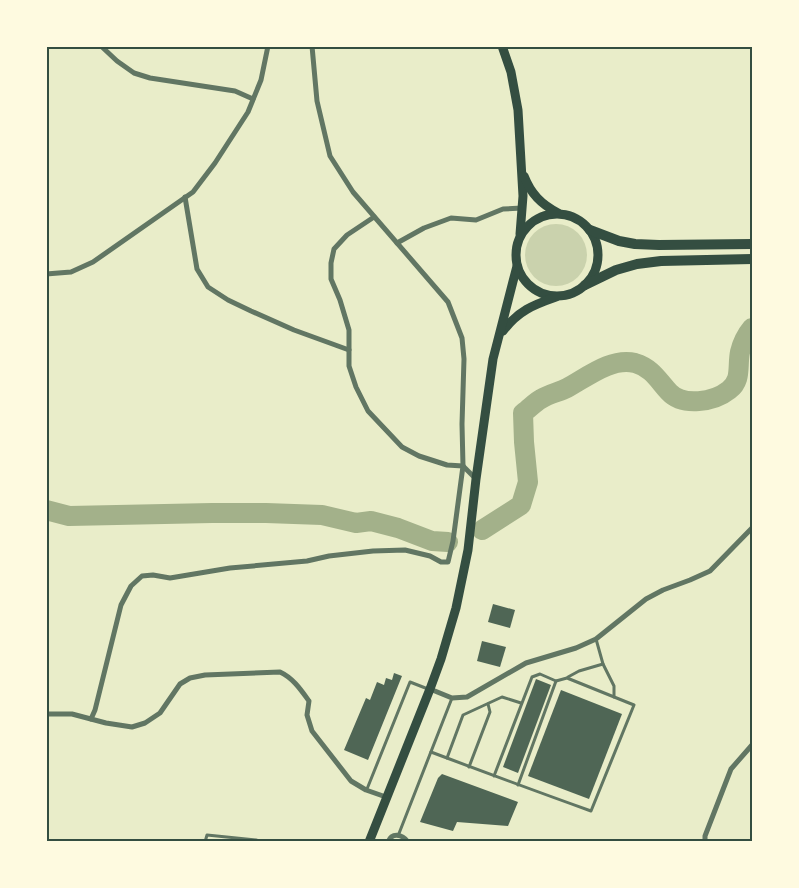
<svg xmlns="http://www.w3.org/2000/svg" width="799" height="888" font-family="Signika,sans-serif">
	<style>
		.green { fill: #cad2ad }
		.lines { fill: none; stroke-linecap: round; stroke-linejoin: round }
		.river { stroke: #a3b18a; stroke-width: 20 }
		.building { fill: #4f6655 }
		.service { stroke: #617663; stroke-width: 3 }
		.minor { stroke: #617663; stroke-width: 5 }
		.primary { stroke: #344e41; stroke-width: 9 }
		.motorway { stroke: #344e41; stroke-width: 10 }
		.neatline { fill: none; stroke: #344e41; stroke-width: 2 }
	</style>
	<rect width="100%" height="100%" fill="#e9edc9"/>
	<!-- green -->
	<circle class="green" cx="556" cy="255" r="31"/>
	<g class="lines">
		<!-- river -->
		<g class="river">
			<polyline points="46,510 69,516 212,513 266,513 322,515 356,523 371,521 398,528 432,541 448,542"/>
			<path d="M482,530L521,505L528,482L524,442L523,413C529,409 535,402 541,399C549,394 559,392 567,388C586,378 611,357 635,363C652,368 658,380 669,392C683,407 714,402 729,390C742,380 737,367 740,352C742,344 747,334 752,328"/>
		</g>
	</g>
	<!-- building -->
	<g class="building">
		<polygon points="493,604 515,610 510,628 488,622"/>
		<polygon points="482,641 506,647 500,667 477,661"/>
		<polygon points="394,673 402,676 368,760 344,750 366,698 370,700 377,682 384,685 386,678 392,680"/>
		<polygon points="536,679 551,685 518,773 503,767"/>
		<polygon points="561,690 622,714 589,799 528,776"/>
		<polygon points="442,774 518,802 508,826 457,822 453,831 420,822 438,778"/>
	</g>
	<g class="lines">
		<!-- service -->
		<g class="service">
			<polyline points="596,639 603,664 614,686 614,697"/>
			<polyline points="568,677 579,671 603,664"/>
			<path d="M431,752C484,772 538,792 591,811L634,705L567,678L556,681L540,674L532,677L494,776"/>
			<polyline points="447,758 463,715 502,697 521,703"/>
			<polyline points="469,767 490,712 488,704"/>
			<polyline points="518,785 556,681"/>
			<polyline points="367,789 410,682 428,689"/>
			<polyline points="398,836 452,698"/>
			<polyline points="205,842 207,835 256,840 262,842"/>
		</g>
		<!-- minor -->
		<g class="minor">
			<polyline points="101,46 117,61 134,73 150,78 235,91 253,99"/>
			<polyline points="185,197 197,269 208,287 228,300 251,311 294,330 349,350"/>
			<polyline points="374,217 347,235 334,249 331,263 331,279 340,300 349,330 349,366 356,387 368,411 402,447 419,456 447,465 463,466"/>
			<polyline points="397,243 424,228 451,218 476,220 503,209 522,208"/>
			<polyline points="46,274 71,272 93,262 193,192 215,163 248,112 261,80 268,46"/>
			<polyline points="463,466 476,479"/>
			<polyline points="430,689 452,698 467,697 526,663 576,648 596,639 646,599 663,590 690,580 710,571 752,528"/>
			<path d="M46,714H72L106,723L132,727L145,723L160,713L180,684L190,678L205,675L280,672C293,678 301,690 309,701L307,715L312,731L351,781L366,790L386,797"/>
			<polyline points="91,719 95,710 121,605 131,586 142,576 153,575 170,578 230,568 307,561 329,556 373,551 405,550 430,556 441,562 448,562 453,541 463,466 462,424 464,359 462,338 448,302 353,192 330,156 317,101 312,46"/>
			<path d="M388,842C392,832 402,834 408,842"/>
			<polyline points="705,842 705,836 731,769 752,745"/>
		</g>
		<!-- primary -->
		<g class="primary">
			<polyline points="502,46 511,72 518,110 523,196 520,234"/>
			<path d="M524,176C531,194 541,204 558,213"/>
			<circle cx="557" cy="255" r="41"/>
			<path d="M503,331C518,311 533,305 556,297"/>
			<polyline points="369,842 430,689 441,659 456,608 468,550 476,479 493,359 517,266"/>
		</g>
		<!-- motorway -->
		<g class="motorway">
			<polyline points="590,230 619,241 635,244 659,245 752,244"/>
			<polyline points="585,285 616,270 637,264 661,261 752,259"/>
		</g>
	</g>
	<!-- border -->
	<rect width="799" height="888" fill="none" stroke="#fefae0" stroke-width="96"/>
	<rect x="48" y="48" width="703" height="792" class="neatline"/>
</svg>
